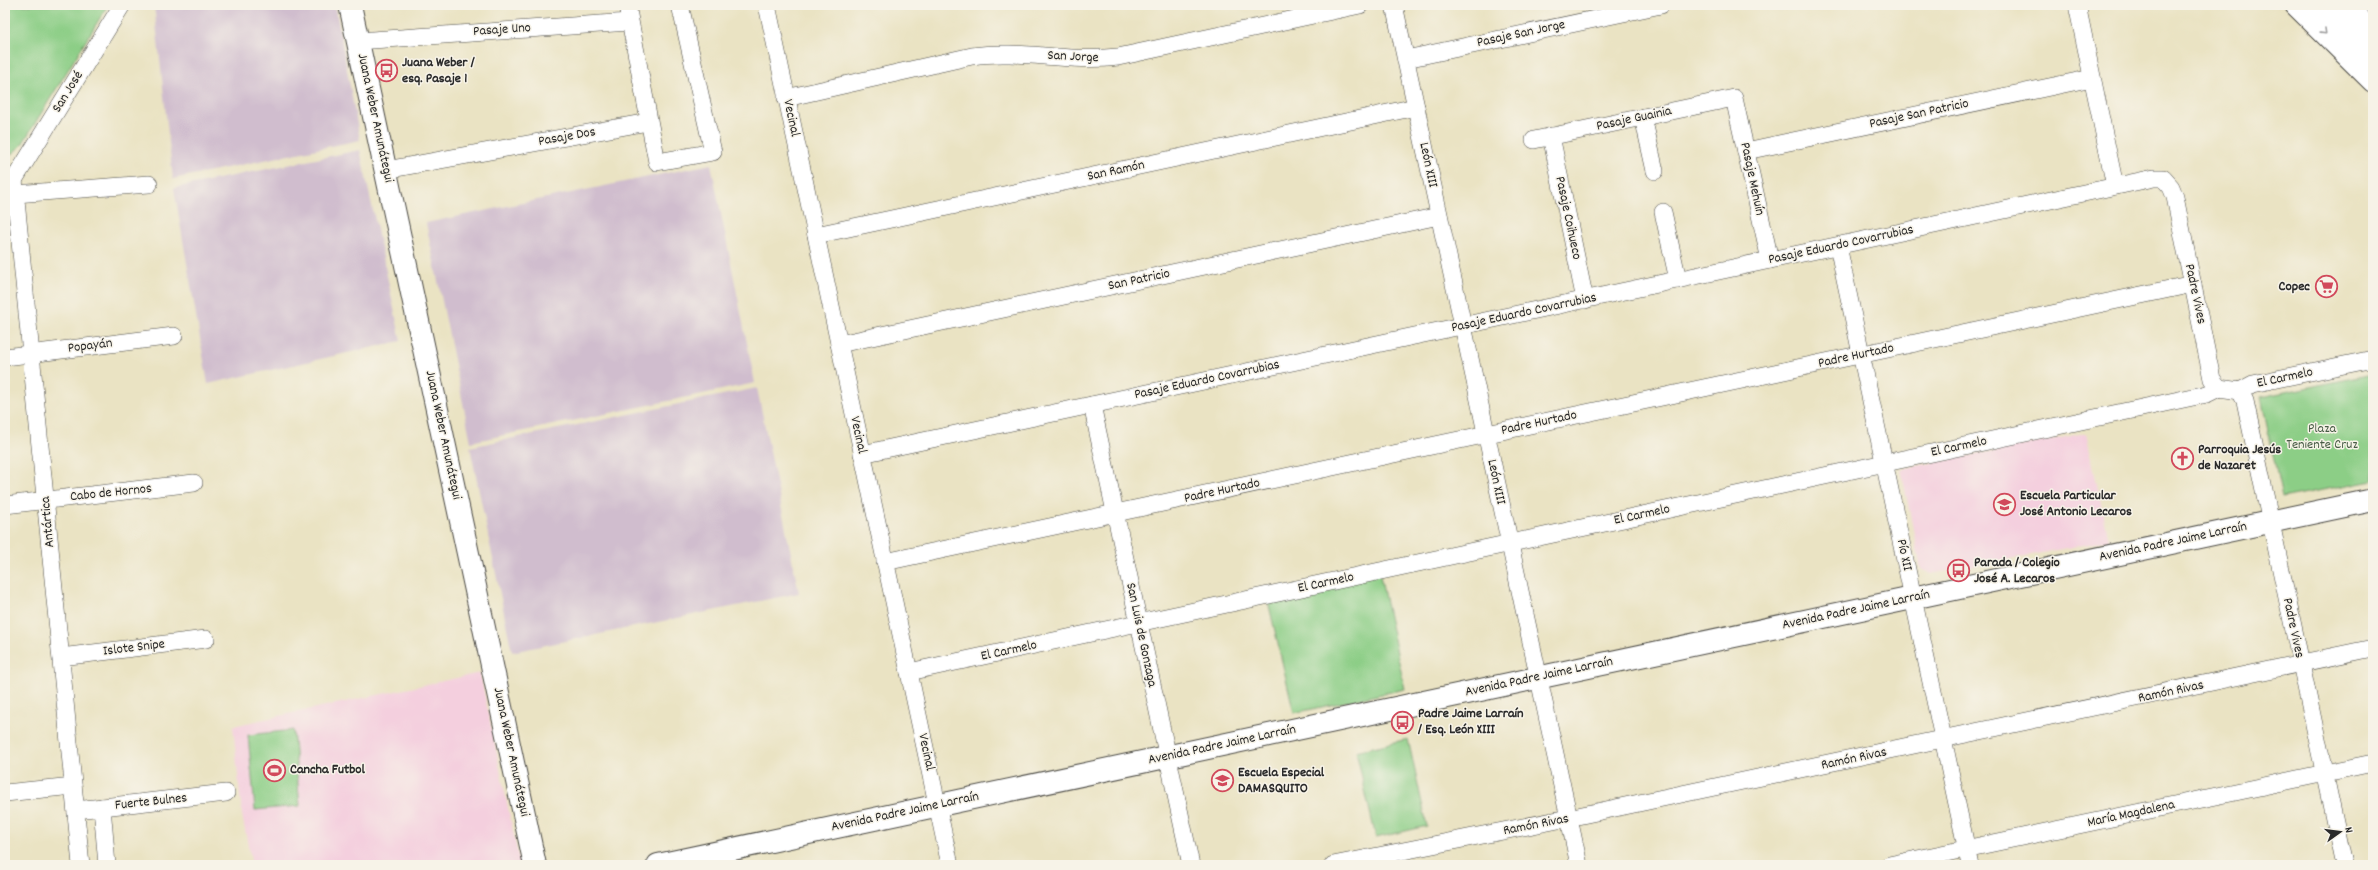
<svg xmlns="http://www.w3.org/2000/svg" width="2378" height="870" font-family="Dekko,sans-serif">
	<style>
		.built { fill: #f4cfde }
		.industrial { fill: #d0bdce }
		.green { fill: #8cce86; stroke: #5c7c58 }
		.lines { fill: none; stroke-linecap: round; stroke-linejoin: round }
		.street-casing { stroke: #484742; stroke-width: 18 }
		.secondary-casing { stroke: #484742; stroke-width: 24 }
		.primary-casing { stroke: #484742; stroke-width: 24 }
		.street { stroke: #fff; stroke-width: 17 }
		.secondary { stroke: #fff; stroke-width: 22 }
		.primary { stroke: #fff; stroke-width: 22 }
		.oneway { stroke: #a0a0a0 }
		.labels { text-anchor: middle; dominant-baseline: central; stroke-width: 3; stroke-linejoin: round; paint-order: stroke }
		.street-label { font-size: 14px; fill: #2b2b2b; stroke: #f7f3e8 }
		.poi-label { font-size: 14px; font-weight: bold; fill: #2b2b2b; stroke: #f7f3e8; text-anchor: start }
		.park-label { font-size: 14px; fill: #485c46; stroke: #f7f3e8 }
	</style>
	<rect width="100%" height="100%" fill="#f7f3e8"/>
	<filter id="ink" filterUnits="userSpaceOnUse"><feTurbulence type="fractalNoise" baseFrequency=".025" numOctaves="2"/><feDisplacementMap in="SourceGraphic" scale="8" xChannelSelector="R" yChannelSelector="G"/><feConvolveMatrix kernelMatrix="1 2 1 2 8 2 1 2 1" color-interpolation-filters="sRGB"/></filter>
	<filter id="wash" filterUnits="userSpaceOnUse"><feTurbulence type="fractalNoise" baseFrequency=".012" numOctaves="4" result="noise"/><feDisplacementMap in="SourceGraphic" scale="16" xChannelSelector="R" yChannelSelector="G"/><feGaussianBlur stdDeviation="0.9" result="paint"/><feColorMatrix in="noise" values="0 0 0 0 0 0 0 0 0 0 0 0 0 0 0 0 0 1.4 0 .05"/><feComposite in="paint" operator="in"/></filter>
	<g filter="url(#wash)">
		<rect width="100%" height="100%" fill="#eae3c3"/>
		<!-- built -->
		<g class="built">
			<polygon points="2086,433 2109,540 1931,574 1921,569 1901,469"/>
			<polygon points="480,673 520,865 252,865 242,815 233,726"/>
		</g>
		<!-- industrial -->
		<g class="industrial">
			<polygon points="154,5 335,5 360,140 173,179"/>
			<polygon points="360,150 401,341 208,384 174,188"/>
			<polygon points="711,164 755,383 471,442 426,223"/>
			<polygon points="757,388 799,593 512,652 470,447"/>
		</g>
		<!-- green -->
		<g class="green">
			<polygon points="5,5 108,5 21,146 5,159"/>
			<polygon points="2373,374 2373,480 2282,498 2261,397"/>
			<polygon points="1379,571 1405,689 1294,713 1267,597"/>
			<polygon points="293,730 300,806 255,810 248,735"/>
			<polygon points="1408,739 1427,826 1376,838 1356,751"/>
		</g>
	</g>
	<g filter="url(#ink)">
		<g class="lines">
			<defs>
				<g id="street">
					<polyline points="627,5 657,162 713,152 680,5"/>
					<polyline points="767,5 950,865"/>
					<polyline points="1394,5 1579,865"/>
					<polyline points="2077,5 2115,186"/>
					<polyline points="2349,5 2373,30"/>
					<polyline points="358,41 629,22"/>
					<polyline points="1406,59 1661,5"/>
					<path d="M786,98L972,56C1021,49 1069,63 1118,57L1360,5"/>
					<polyline points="1643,117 1655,171"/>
					<polyline points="1551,136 1585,300"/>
					<polyline points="1534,140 1734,98 1770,260"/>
					<polyline points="1746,151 2092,78"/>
					<polyline points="386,170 648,122"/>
					<polyline points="14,180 81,865"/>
					<polyline points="14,180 122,5"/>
					<polyline points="15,194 149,184"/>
					<polyline points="1663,212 1678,280"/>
					<polyline points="816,235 1416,107"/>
					<polyline points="1838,246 1970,865"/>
					<polyline points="839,344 1439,216"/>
					<polyline points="5,357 174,336"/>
					<polyline points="2240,391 2245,401 2344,865"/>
					<polyline points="2240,391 2253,384 2373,359"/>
					<polyline points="1092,405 1191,865"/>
					<polyline points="862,454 2154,178 2163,178 2171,187 2175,197 2212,379 2219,388 2240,391"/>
					<polyline points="5,505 194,483"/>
					<polyline points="885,562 2193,284"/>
					<polyline points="61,657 206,639"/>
					<polyline points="909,672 2207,394 2219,388"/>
					<polyline points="5,793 73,786"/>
					<polyline points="102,807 107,865"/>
					<polyline points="76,810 226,793"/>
					<polyline points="1333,865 1568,818 2373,648"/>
					<polyline points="1889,865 2373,763"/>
				</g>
				<g id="secondary">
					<polyline points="350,5 535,865"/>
					<polyline points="658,865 2373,500"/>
				</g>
				<g id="primary">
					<polyline points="2296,5 2373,81"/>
					<polyline points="2324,5 2373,56"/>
				</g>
			</defs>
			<!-- street casing -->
			<use href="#street" class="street-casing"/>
			<!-- secondary casing -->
			<use href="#secondary" class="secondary-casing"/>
			<!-- primary casing -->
			<use href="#primary" class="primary-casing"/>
			<!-- street -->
			<use href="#street" class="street"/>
			<!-- secondary -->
			<use href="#secondary" class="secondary"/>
			<!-- primary -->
			<use href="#primary" class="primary"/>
		</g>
		<!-- one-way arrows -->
		<defs><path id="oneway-chevron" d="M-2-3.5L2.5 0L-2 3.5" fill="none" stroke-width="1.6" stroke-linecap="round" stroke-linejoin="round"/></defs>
		<use class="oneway" href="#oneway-chevron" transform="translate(2324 32) rotate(44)"/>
	</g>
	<!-- icons -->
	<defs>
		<symbol id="bus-ring" viewBox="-11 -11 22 22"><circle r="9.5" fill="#f7f3e8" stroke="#d1495b" stroke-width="1.5"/><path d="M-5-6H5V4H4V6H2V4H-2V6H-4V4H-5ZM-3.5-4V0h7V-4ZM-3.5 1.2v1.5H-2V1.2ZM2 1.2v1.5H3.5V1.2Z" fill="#d1495b"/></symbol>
		<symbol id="supermarket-ring" viewBox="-11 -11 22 22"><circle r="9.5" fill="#f7f3e8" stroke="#d1495b" stroke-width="1.5"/><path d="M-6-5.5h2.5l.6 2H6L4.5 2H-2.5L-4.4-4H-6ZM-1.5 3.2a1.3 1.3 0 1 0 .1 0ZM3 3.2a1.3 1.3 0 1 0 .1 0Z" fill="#d1495b"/></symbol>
		<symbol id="church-ring" viewBox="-11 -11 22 22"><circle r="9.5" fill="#f7f3e8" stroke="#d1495b" stroke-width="1.5"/><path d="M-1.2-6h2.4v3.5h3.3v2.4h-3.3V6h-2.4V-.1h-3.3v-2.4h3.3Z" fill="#d1495b"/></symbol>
		<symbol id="school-ring" viewBox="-11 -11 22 22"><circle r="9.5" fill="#f7f3e8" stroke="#d1495b" stroke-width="1.5"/><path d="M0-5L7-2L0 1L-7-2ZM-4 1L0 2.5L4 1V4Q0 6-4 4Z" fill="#d1495b"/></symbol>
		<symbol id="stadium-ring" viewBox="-11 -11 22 22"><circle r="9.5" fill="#f7f3e8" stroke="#d1495b" stroke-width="1.5"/><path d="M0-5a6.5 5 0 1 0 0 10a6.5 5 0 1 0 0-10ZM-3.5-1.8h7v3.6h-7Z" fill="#d1495b"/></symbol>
	</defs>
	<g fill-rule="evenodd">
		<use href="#bus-ring" x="374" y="58" width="25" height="25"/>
		<use href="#supermarket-ring" x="2314" y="274" width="25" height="25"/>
		<use href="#church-ring" x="2170" y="446" width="25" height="25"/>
		<use href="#school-ring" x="1992" y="492" width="25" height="25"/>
		<use href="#bus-ring" x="1946" y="558" width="25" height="25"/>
		<use href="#bus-ring" x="1390" y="710" width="25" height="25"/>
		<use href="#stadium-ring" x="262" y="758" width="25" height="25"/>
		<use href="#school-ring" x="1210" y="768" width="25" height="25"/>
	</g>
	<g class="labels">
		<!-- street labels -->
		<g class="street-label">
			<text transform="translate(502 30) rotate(-4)">Pasaje Uno</text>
			<text transform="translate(1521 34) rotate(-12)">Pasaje San Jorge</text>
			<text transform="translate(1073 57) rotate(3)">San Jorge</text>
			<text transform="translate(68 92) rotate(-58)">San José</text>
			<text transform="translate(1919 114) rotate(-12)">Pasaje San Patricio</text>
			<text transform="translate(375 118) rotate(78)">Juana Weber Amunátegui</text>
			<text transform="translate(791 118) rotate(78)">Vecinal</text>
			<text transform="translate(1634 119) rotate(-12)">Pasaje Guainia</text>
			<text transform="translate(567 137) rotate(-10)">Pasaje Dos</text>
			<text transform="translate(1428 165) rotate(78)">León XIII</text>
			<text transform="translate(1116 171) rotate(-12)">San Ramón</text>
			<text transform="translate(1752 179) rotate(78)">Pasaje Mehuín</text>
			<text transform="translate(1568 218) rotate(78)">Pasaje Coihueco</text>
			<text transform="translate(1841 245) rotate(-12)">Pasaje Eduardo Covarrubias</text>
			<text transform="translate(1139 280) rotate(-12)">San Patricio</text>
			<text transform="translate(2195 294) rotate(78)">Padre Vives</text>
			<text transform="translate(1524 313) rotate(-12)">Pasaje Eduardo Covarrubias</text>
			<text transform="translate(90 346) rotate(-7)">Popayán</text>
			<text transform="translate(1856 356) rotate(-12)">Padre Hurtado</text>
			<text transform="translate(2285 378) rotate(-12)">El Carmelo</text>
			<text transform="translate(1207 380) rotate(-12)">Pasaje Eduardo Covarrubias</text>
			<text transform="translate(1539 423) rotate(-12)">Padre Hurtado</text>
			<text transform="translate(443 435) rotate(78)">Juana Weber Amunátegui</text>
			<text transform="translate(858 435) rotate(78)">Vecinal</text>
			<text transform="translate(1959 447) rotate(-12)">El Carmelo</text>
			<text transform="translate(1496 482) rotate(78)">León XIII</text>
			<text transform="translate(1222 491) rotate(-12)">Padre Hurtado</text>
			<text transform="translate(111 493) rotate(-6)">Cabo de Hornos</text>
			<text transform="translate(1642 515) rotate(-12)">El Carmelo</text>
			<text transform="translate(48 522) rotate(-95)">Antártica</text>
			<text transform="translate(2173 542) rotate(-12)">Avenida Padre Jaime Larraín</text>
			<text transform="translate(1904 555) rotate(78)">Pío XII</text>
			<text transform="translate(1326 583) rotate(-12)">El Carmelo</text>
			<text transform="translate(1856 610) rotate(-12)">Avenida Padre Jaime Larraín</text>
			<text transform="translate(2293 628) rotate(78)">Padre Vives</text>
			<text transform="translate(1141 635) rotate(78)">San Luis de Gonzaga</text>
			<text transform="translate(134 648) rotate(-7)">Islote Snipe</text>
			<text transform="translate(1009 651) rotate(-12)">El Carmelo</text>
			<text transform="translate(1539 677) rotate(-12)">Avenida Padre Jaime Larraín</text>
			<text transform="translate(2171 692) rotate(-12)">Ramón Rivas</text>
			<text transform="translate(1222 745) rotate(-12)">Avenida Padre Jaime Larraín</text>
			<text transform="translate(511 752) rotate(78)">Juana Weber Amunátegui</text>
			<text transform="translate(926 752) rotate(78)">Vecinal</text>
			<text transform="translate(1854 759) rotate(-12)">Ramón Rivas</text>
			<text transform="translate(151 802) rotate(-6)">Fuerte Bulnes</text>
			<text transform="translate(905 812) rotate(-12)">Avenida Padre Jaime Larraín</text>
			<text transform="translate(2131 814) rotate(-12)">María Magdalena</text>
			<text transform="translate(1536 825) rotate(-11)">Ramón Rivas</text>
		</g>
		<!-- poi labels -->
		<g class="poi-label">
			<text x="402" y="63">Juana Weber /<tspan x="402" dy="16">esq. Pasaje 1</tspan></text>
			<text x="2310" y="287" text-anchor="end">Copec</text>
			<text x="2198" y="450">Parroquia Jesús<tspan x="2198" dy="16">de Nazaret</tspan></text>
			<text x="2020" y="496">Escuela Particular<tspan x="2020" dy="16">José Antonio Lecaros</tspan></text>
			<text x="1974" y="563">Parada / Colegio<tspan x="1974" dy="16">José A. Lecaros</tspan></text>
			<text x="1418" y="714">Padre Jaime Larraín<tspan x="1418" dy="16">/ Esq. León XIII</tspan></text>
			<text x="290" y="770">Cancha Futbol</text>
			<text x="1238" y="773">Escuela Especial<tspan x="1238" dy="16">DAMASQUITO</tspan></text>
		</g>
		<!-- park labels -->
		<g class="park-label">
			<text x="2322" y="429">Plaza<tspan x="2322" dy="16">Teniente Cruz</tspan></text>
		</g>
	</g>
	<!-- margin -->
	<rect width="2378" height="870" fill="none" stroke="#f7f3e8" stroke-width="20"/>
	<!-- north arrow -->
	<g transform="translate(2340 832) rotate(76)" stroke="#f7f3e8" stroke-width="3" paint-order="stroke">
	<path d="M0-3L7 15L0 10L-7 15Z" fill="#2b2b2b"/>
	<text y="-6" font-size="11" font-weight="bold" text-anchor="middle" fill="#2b2b2b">N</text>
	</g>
</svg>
